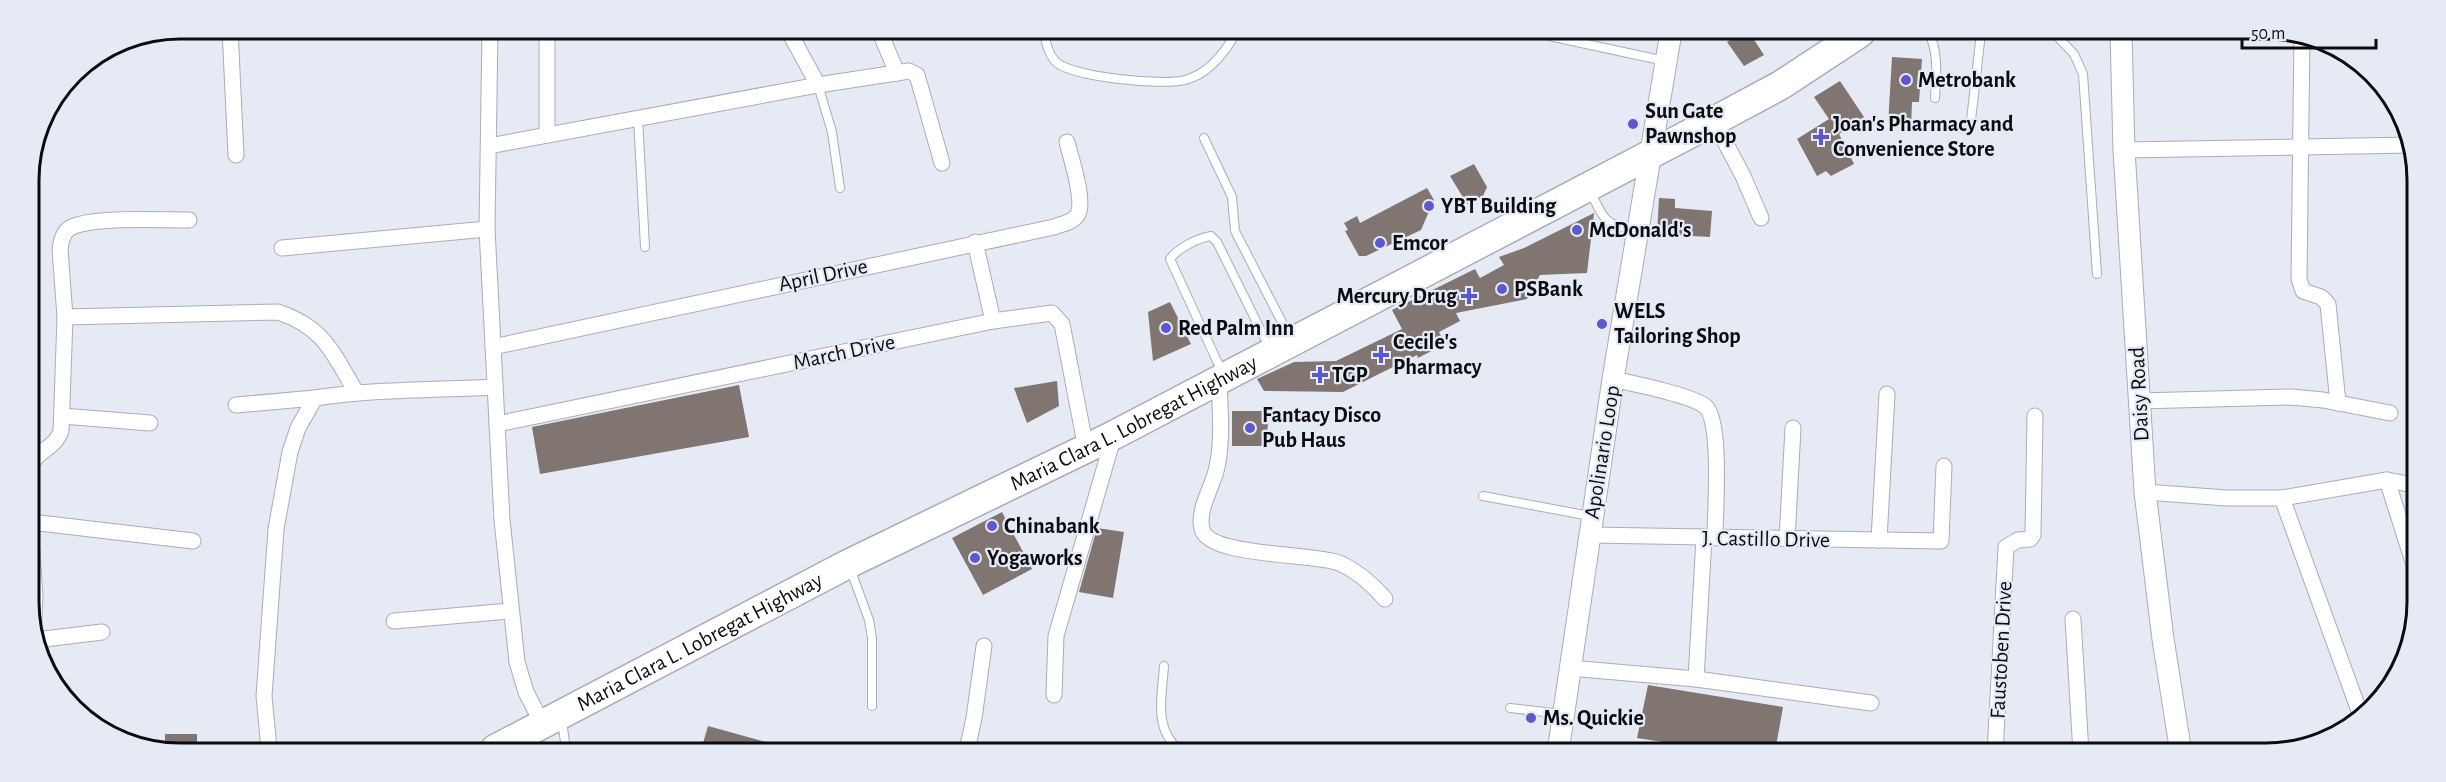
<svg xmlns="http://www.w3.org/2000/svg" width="2446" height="782" font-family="'Alegreya Sans',sans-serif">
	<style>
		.building { fill: #807570 }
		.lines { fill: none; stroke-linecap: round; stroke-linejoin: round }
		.lane-casing { stroke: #a8adb7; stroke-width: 10 }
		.street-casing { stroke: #a8adb7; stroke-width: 17 }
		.secondary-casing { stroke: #a8adb7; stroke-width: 23 }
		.highway-casing { stroke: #a8adb7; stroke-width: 31 }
		.lane { stroke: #fff; stroke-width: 8 }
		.street { stroke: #fff; stroke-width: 15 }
		.secondary { stroke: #fff; stroke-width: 21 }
		.highway { stroke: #fff; stroke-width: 28 }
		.poi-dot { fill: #5c58d1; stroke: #e5eaf5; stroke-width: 2 }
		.labels { text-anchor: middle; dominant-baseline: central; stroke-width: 4.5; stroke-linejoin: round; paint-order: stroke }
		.poi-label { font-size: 22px; font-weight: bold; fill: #0b0c10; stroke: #e5eaf5; text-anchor: start }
		.street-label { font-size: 22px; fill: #0b0c10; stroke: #e5eaf5 }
		.rim { fill: none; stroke: #0b0c10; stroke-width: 3 }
	</style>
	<rect width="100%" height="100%" fill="#e5eaf5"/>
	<!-- building -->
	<g class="building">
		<polygon points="1741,32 1749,32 1764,55 1744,66 1727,42"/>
		<polygon points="1892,57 1922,59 1919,102 1912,102 1911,127 1888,125"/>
		<polygon points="1840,81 1864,117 1839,134 1854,164 1831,176 1826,171 1817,176 1797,139 1829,119 1814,97"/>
		<polygon points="1474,164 1487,187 1483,196 1467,204 1450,176"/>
		<polygon points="1427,188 1434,200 1421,230 1366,256 1359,256 1345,231 1348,230 1344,223 1357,216 1360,223"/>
		<polygon points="1659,198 1675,199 1675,208 1712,211 1710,237 1657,234"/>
		<polygon points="1594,213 1587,273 1540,275 1527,299 1456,313 1460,321 1439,332 1445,344 1418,358 1417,355 1343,392 1264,391 1257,379 1294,362 1336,361 1402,329 1392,310 1475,269 1480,278 1504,265 1499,257 1524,248"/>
		<polygon points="1170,302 1191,344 1153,361 1148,312"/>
		<polygon points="1057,381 1059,406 1027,423 1014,388"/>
		<polygon points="739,385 749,437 540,474 532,427"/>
		<polygon points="1232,411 1269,411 1266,446 1232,446"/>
		<polygon points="1002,512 1032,569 983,595 952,538"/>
		<polygon points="1097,528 1124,532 1113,598 1079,592"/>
		<polygon points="1648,685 1783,707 1775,752 1727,752 1637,738"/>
		<polygon points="708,726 777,745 776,750 701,750"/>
		<rect x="165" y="734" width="32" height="14"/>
	</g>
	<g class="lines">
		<defs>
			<g id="lane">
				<path d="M1044,31C1045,40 1048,53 1055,61C1069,77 1163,86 1185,80C1209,74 1226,51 1237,31"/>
				<path d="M1929,33C1939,54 1936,76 1935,98"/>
				<polyline points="2054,33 2074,54 2083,74 2097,274"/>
				<polyline points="1549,36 1665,61"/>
				<polyline points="818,85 832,132 840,188"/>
				<polyline points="638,118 645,247"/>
				<polyline points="1970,129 1981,33"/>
				<polyline points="1204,138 1232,197 1235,231 1289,336"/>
				<path d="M1591,192C1602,217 1606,227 1635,229"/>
				<path d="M1222,372L1170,259C1178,248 1198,238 1211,236L1217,242L1270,349"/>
				<polyline points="1483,496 1590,516"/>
				<polyline points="850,568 869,620 872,638 872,706"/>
				<path d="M1164,666C1162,698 1153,728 1180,751"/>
				<polyline points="1510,708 1562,714"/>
				<polyline points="562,721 566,749"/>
			</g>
			<g id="street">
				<polyline points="230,29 236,155"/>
				<polyline points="490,29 487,229 502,520 517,662 526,692 542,723"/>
				<polyline points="788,30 818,85"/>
				<polyline points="879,30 897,73"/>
				<polyline points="2302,34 2299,279 2303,291 2321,297 2328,304 2338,403"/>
				<polyline points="547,37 547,135"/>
				<polyline points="1714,121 1743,176 1761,218"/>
				<polyline points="489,146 818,85 909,71 917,75 942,163"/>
				<polyline points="2124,150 2412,145"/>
				<polyline points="975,242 993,321"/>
				<polyline points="282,248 487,229"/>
				<path d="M65,317L278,312C325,328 332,352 356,392"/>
				<path d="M493,347L1054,227C1062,224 1074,222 1078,214C1085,199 1071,159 1067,142"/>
				<path d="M1613,379C1631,383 1695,396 1706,407C1722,424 1715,512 1715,538"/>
				<path d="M1219,381C1220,410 1223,439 1217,467C1213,487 1197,509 1202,529C1208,557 1315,553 1339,563C1358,571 1372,584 1385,599"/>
				<path d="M315,398C374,389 435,390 495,387"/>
				<polyline points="2139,401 2291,397 2323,400 2390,413"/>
				<polyline points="236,405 315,398 298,428 290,452 276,529 264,696 269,749"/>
				<polyline points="62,416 150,423"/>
				<polyline points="497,424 993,321 1052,313 1062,324 1086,449"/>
				<path d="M30,468C36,450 55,449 61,431L65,317L60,249C61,241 63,232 70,228C90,216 163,220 189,220"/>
				<polyline points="2387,480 2413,562"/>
				<polyline points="2145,492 2227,498 2282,498 2387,480 2413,485"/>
				<polyline points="2282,498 2362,719"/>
				<polyline points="31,522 193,541"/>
				<polyline points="1590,535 1941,541 1944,466"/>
				<polyline points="1787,539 1793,428"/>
				<polyline points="31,540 35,596 33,635"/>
				<polyline points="1879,540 1887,394"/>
				<polyline points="2073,619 2081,753"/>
				<polyline points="394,621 510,611"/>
				<polyline points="36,640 102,632"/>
				<polyline points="1570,668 1696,679 1871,703"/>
				<polyline points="1696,679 1704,538"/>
				<polyline points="1054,695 1056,636 1114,435"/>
				<polyline points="967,750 974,718 984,646"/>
				<polyline points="1995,753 2006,547 2018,540 2030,539 2033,535 2035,416"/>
			</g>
			<g id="secondary">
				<polyline points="2121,33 2124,150 2145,492 2163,639 2181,753"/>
				<polyline points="1558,752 1613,379 1671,32"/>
			</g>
			<g id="highway">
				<path id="s1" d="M495,749L848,564L1114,435L1714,121L1781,85L1860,33"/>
			</g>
		</defs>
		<!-- lane casing -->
		<use href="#lane" class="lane-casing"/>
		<!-- street casing -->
		<use href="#street" class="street-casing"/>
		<!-- secondary casing -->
		<use href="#secondary" class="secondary-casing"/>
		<!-- highway casing -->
		<use href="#highway" class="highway-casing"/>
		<!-- lane -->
		<use href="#lane" class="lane"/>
		<!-- street -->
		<use href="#street" class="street"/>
		<!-- secondary -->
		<use href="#secondary" class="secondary"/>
		<!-- highway -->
		<use href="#highway" class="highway"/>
	</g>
	<!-- markers -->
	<g class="poi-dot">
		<circle cx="1906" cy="80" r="6"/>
		<circle cx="1633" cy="124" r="6"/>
		<path d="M1818 128h6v6h6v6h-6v6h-6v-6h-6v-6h6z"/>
		<circle cx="1429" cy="206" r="6"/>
		<circle cx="1577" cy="230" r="6"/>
		<circle cx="1380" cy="243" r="6"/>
		<circle cx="1502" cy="289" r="6"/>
		<path d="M1466 287h6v6h6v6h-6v6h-6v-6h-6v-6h6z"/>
		<circle cx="1602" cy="324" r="6"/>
		<circle cx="1166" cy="328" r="6"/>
		<path d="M1378 346h6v6h6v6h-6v6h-6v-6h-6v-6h6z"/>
		<path d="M1317 366h6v6h6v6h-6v6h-6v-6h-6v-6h6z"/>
		<circle cx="1250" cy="428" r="6"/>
		<circle cx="992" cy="526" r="6"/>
		<circle cx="975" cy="558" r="6"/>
		<circle cx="1531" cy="718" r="6"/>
	</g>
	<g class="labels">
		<!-- poi labels -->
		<g class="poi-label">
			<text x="1918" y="80">Metrobank</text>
			<text x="1645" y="111">Sun Gate<tspan x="1645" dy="25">Pawnshop</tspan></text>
			<text x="1833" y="124">Joan's Pharmacy and<tspan x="1833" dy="25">Convenience Store</tspan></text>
			<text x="1441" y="206">YBT Building</text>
			<text x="1589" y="230">McDonald's</text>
			<text x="1392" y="243">Emcor</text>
			<text x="1514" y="289">PSBank</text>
			<text x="1457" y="296" text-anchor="end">Mercury Drug</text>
			<text x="1614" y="311">WELS<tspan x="1614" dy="25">Tailoring Shop</tspan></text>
			<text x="1178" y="328">Red Palm Inn</text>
			<text x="1393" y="342">Cecile's<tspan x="1393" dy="25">Pharmacy</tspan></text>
			<text x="1332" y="375">TGP</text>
			<text x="1262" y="415">Fantacy Disco<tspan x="1262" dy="25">Pub Haus</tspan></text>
			<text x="1004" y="526">Chinabank</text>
			<text x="987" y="558">Yogaworks</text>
			<text x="1543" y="718">Ms. Quickie</text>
		</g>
		<!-- street labels -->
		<g class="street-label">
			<text transform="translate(823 275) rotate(-12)">April Drive</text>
			<text transform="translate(844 352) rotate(-12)">March Drive</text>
			<text transform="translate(2139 394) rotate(-93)">Daisy Road</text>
			<text stroke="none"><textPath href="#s1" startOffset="717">Maria Clara L. Lobregat Highway</textPath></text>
			<text transform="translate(1602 452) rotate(-81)">Apolinario Loop</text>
			<text transform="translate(1766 539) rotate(1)">J. Castillo Drive</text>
			<text stroke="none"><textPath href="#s1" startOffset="231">Maria Clara L. Lobregat Highway</textPath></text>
			<text transform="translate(2001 650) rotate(-87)">Faustoben Drive</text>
		</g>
	</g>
	<!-- crop -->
	<path d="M0 0H2446V782H0ZM180 39H2266A141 141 0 0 1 2407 180V602A141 141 0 0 1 2266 743H180A141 141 0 0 1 39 602V180A141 141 0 0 1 180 39Z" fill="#e5eaf5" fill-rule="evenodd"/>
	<path class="rim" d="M180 39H2266A141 141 0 0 1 2407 180V602A141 141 0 0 1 2266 743H180A141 141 0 0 1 39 602V180A141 141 0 0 1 180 39Z"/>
	<!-- scale -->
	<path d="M2242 39v9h134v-9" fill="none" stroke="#0b0c10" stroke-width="3"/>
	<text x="2251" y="39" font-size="18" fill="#0b0c10" stroke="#e5eaf5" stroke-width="4.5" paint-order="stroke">50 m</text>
</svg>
